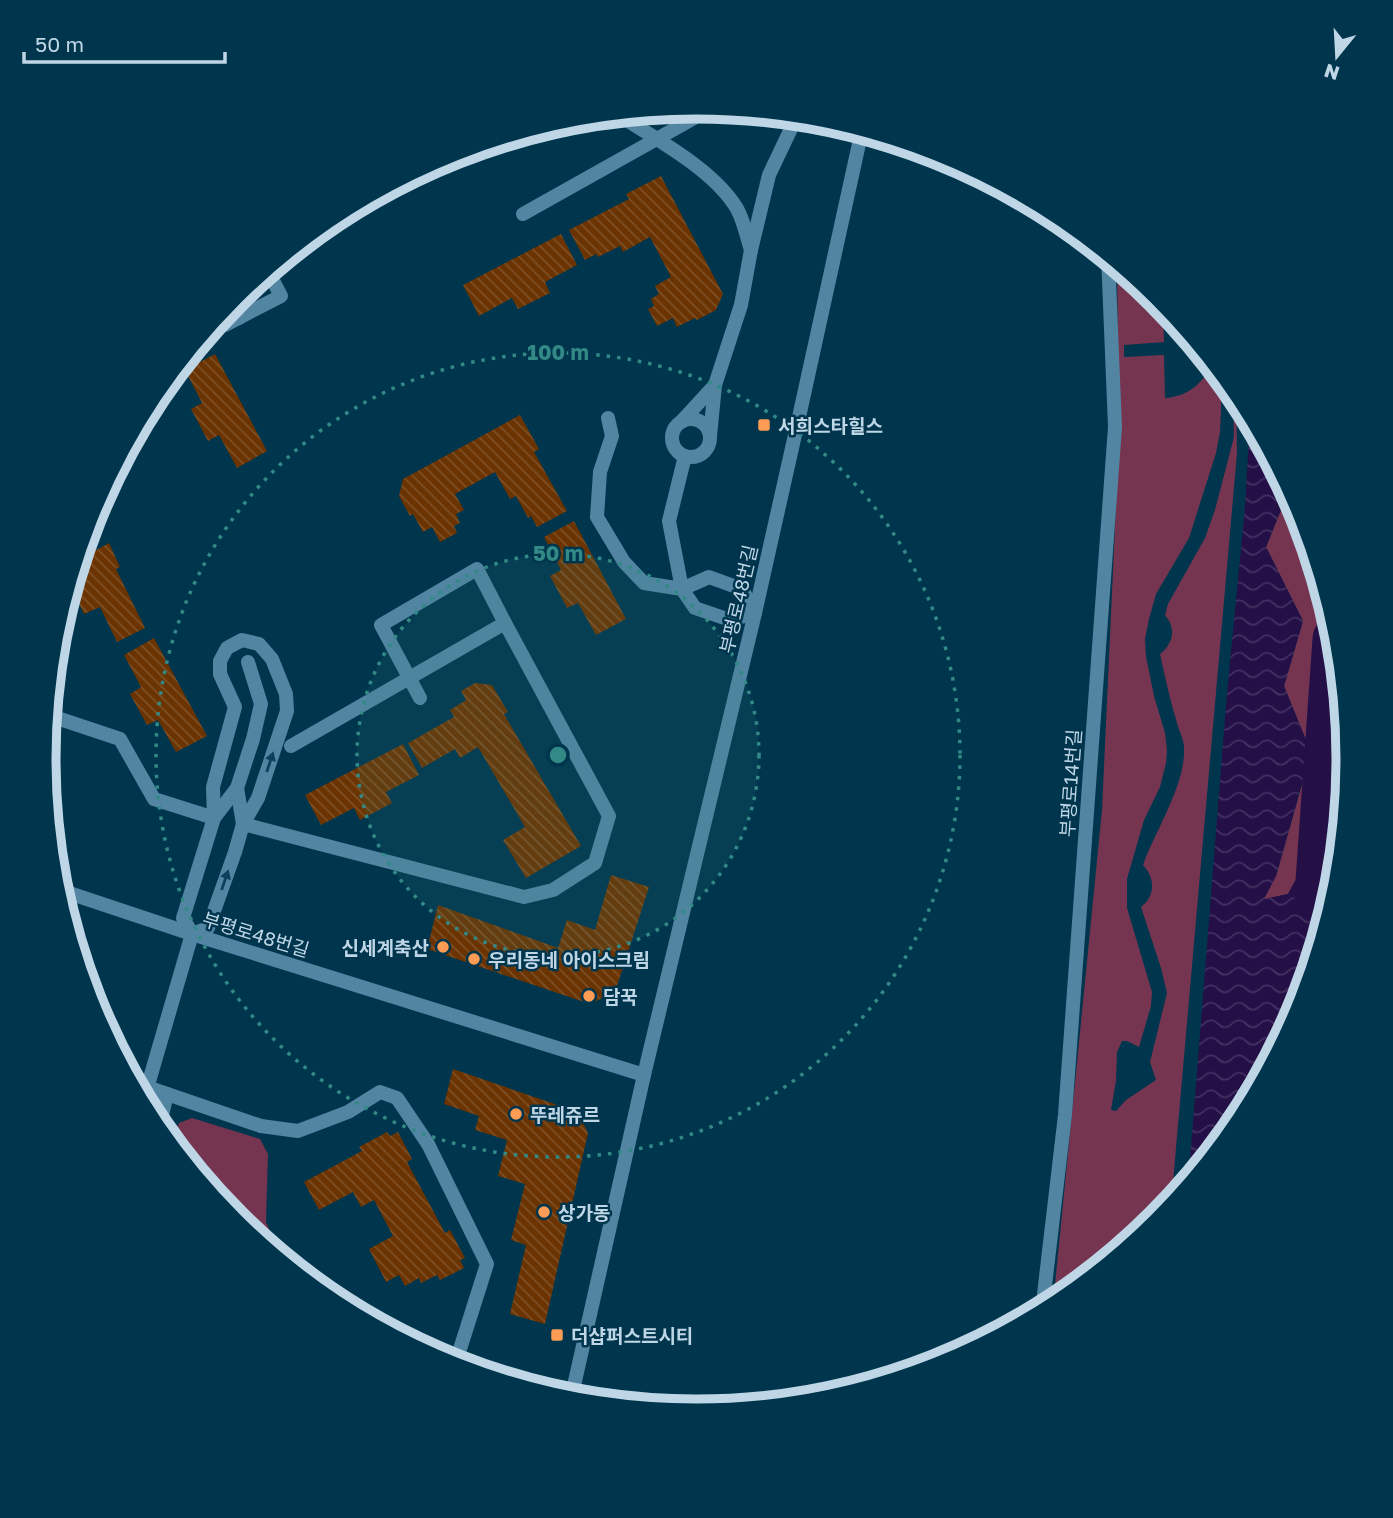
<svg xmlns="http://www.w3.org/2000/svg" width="1393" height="1518" font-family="'Golos Text','Noto Sans KR',sans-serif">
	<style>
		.green { fill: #753550 }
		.water { fill: url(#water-waves) }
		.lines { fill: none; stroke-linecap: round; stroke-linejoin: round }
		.river { stroke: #240f46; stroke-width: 49 }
		.building { fill: url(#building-back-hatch) }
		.service { stroke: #5285a2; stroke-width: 14 }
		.minor { stroke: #5285a2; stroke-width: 14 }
		.oneway { fill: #0c415b }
		.ring { fill: none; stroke: #328986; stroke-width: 3.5; stroke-dasharray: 3.5 7 }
		.poi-dot { fill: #fd9d55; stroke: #00354e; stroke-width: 2.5 }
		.labels { text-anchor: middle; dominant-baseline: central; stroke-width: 5; stroke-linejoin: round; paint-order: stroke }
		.poi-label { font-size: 19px; font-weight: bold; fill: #bed6e5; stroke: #00354e; text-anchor: start }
		.street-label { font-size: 19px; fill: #bed6e5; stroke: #00354e }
		.rim { fill: none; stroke: #bed6e5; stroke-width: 9 }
		.centre { fill: #328986; stroke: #00354e; stroke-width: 3.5 }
		.ring-label { font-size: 21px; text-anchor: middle; font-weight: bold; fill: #328986; stroke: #00354e; stroke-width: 5; stroke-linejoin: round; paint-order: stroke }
	</style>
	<defs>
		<pattern id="water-waves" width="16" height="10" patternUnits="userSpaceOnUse" patternTransform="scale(1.75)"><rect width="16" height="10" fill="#240f46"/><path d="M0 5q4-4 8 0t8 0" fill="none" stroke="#423161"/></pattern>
		<pattern id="building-back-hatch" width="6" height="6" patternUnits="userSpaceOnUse" patternTransform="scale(1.75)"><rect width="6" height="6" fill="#6a3300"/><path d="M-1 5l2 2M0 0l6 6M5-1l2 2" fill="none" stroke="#7e5025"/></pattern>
	</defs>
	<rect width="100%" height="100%" fill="#00354e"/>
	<!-- green -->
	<g class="green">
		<path d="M1117,263L1158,298L1163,303L1164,342L1124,345V357L1164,355L1165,398C1187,397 1204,383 1212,363L1221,374V410L1220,432L1216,453L1189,538L1156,594L1149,619L1145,639L1146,656L1154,696L1165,733L1167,751L1166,763L1160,787L1144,820L1127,879V908L1152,992L1151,1006L1139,1047L1127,1041H1122L1117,1052L1116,1081L1111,1110L1116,1111L1126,1100L1156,1080L1150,1062L1167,993L1161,968L1141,907C1155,896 1156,879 1143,865C1155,831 1186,784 1184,748C1184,740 1179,731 1177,723C1170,700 1165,677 1160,654C1174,643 1176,628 1165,615L1168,604L1205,538L1215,510L1234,437L1233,389L1236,393L1237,453L1171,1205L1158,1221L1059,1302L1053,1305L1102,810L1119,440Z"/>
		<path d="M1289,490C1297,504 1308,521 1304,537L1312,551L1328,602V661L1344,741L1334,810L1288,894L1263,900L1276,876L1311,753L1284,686L1303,621L1266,547Z"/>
		<polygon points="192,1118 260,1139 268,1154 266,1222 276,1245 288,1264 235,1220 170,1141 179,1123"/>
	</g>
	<!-- water -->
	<polygon class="water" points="1250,417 1289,490 1266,547 1303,621 1284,686 1311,752 1276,876 1264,899 1288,894 1334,810 1344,741 1328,661 1328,602 1337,632 1349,759 1337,887 1299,1009 1239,1122 1188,1185 1227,693 1245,507"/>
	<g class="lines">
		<!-- river -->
		<polyline class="river" points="1319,896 1337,639"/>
	</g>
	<!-- building -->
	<g class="building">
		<polygon points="489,143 480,156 470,149 476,147"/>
		<polygon points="661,176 723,294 716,310 697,320 695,318 677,327 673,318 657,326 648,309 654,306 651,299 659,294 655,286 671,277 650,237 623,252 620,246 598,257 596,254 585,260 569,230 629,199 626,194"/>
		<polygon points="561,234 577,265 545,282 550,293 518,309 512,298 479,316 463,285"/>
		<polygon points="215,354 267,451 237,468 219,435 208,441 191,409 202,403 185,370"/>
		<polygon points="520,415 539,449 534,452 567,511 537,527 531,516 528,518 516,496 510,499 495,472 455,494 464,510 456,514 460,523 454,526 457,533 440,542 432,527 423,532 413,514 410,516 399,496 403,479"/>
		<polygon points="574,521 626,619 596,635 578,603 567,608 550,576 561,570 544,537"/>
		<polygon points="93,542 96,550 109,543 120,567 116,569 145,628 117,642 100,607 84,614 75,595 66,600 82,548"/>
		<polygon points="154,638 207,736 176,752 158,720 147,725 130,694 141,687 124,655"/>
		<polygon points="475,683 492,685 508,712 504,714 581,846 526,878 503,840 525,827 478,747 460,758 455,749 422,768 408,743 454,717 450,710 466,700 461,691"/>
		<polygon points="403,744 419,775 386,792 392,803 360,820 354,808 321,825 305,795"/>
		<polygon points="611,875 649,887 615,992 590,1004 427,949 438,905 558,948 567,920 595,930"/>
		<polygon points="453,1069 578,1112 588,1133 545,1324 510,1314 526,1245 511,1240 525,1184 498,1176 507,1140 475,1130 479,1116 444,1104"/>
		<polygon points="387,1132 390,1136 398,1132 412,1159 407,1162 445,1233 450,1230 465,1258 460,1260 464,1268 440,1280 437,1275 421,1283 419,1278 405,1286 399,1275 386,1282 369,1249 393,1236 374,1200 361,1207 353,1192 319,1210 304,1182 362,1151 359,1147"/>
	</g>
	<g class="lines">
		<!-- service -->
		<g class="service">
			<path d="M617,114C654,138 709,167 734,204C743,216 746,235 751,250"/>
			<polyline points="523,214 712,108"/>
			<polyline points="231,302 239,318"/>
			<polyline points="225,325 281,296 268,271"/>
			<polyline points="608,418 612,436 600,472 597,517 624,562 644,583 682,589 709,577 742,589 755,613 730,620 695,608 682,589 669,521 685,456"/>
			<circle cx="691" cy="438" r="19"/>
			<polyline points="681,422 715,385"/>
			<polyline points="710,436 715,385 741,305 751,250 769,175 797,116"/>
			<polyline points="420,698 381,625 477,569 505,623"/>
			<polyline points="48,715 120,739 154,799 214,818 213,787 235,707 220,674 220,661 227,648 242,640 259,644 272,659 286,694 287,711 258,798 243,824 524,897 553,890 595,863 609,816 505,623 291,746"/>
			<polyline points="192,934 208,928 235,852 243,824 237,788"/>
			<polyline points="132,1082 261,1126 298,1131 348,1112 380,1092 397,1098 428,1144 487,1264 455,1365"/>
			<polyline points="143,1102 192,934 183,918 214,818 237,788 253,739 261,704 248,662"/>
			<polyline points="159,1128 167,1094"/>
		</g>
		<!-- minor -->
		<g class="minor">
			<polyline points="57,889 192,934 644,1075"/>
			<polyline points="1042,1311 1065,1115 1115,427 1108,256"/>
			<polyline points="571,1399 644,1075 755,613 801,408 862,130"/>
		</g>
	</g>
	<!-- one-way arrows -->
	<defs><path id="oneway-solid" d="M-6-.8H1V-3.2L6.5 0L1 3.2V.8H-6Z" transform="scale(1.75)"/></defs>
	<g class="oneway">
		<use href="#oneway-solid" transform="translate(270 762) rotate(-72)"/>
		<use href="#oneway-solid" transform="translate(225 880) rotate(-71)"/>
	</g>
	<!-- distance rings -->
	<circle cx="558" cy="755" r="201" fill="#328986" fill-opacity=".12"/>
	<g class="ring">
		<circle cx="558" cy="755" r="201"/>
		<circle cx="558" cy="755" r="402"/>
	</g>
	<!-- markers -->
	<g class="poi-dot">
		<rect x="757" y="418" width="14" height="14" rx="3.5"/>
		<circle cx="443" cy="947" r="7"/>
		<circle cx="474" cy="959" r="7"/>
		<circle cx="589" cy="996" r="7"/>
		<circle cx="516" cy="1114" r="7"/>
		<circle cx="544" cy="1212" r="7"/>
		<rect x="550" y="1328" width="14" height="14" rx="3.5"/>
	</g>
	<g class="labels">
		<!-- poi labels -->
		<g class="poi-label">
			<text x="778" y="425">서희스타힐스</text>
			<text x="429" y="947" text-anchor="end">신세계축산</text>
			<text x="488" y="959">우리동네 아이스크림</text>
			<text x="603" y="996">담꾹</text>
			<text x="530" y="1114">뚜레쥬르</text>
			<text x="558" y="1212">상가동</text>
			<text x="571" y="1335">더샵퍼스트시티</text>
		</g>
		<!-- street labels -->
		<g class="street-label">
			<text transform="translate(738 599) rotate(-77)">부평로48번길</text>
			<text transform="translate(1070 783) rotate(-86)">부평로14번길</text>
			<text transform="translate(256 934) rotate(17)">부평로48번길</text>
		</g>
	</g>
	<!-- crop -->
	<path d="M0 0H1393V1518H0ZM56 759a640 640 0 1 1 1280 0a640 640 0 1 1-1280 0Z" fill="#00354e" fill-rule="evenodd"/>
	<path class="rim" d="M56 759a640 640 0 1 1 1280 0a640 640 0 1 1-1280 0Z"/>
	<circle cx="558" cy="755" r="10" class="centre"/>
	<g class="ring-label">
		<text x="558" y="360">100 m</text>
		<text x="558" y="561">50 m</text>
	</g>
	<!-- north arrow -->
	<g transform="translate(1337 56) rotate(198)" stroke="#00354e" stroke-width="5" paint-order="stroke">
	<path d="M0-5L12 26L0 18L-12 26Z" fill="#bed6e5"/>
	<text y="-10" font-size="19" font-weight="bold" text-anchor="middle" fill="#bed6e5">N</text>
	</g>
	<!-- scale -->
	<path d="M24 52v10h201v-10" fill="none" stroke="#bed6e5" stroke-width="3.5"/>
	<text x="35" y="52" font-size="21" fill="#bed6e5" stroke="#00354e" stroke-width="5" paint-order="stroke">50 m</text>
</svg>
